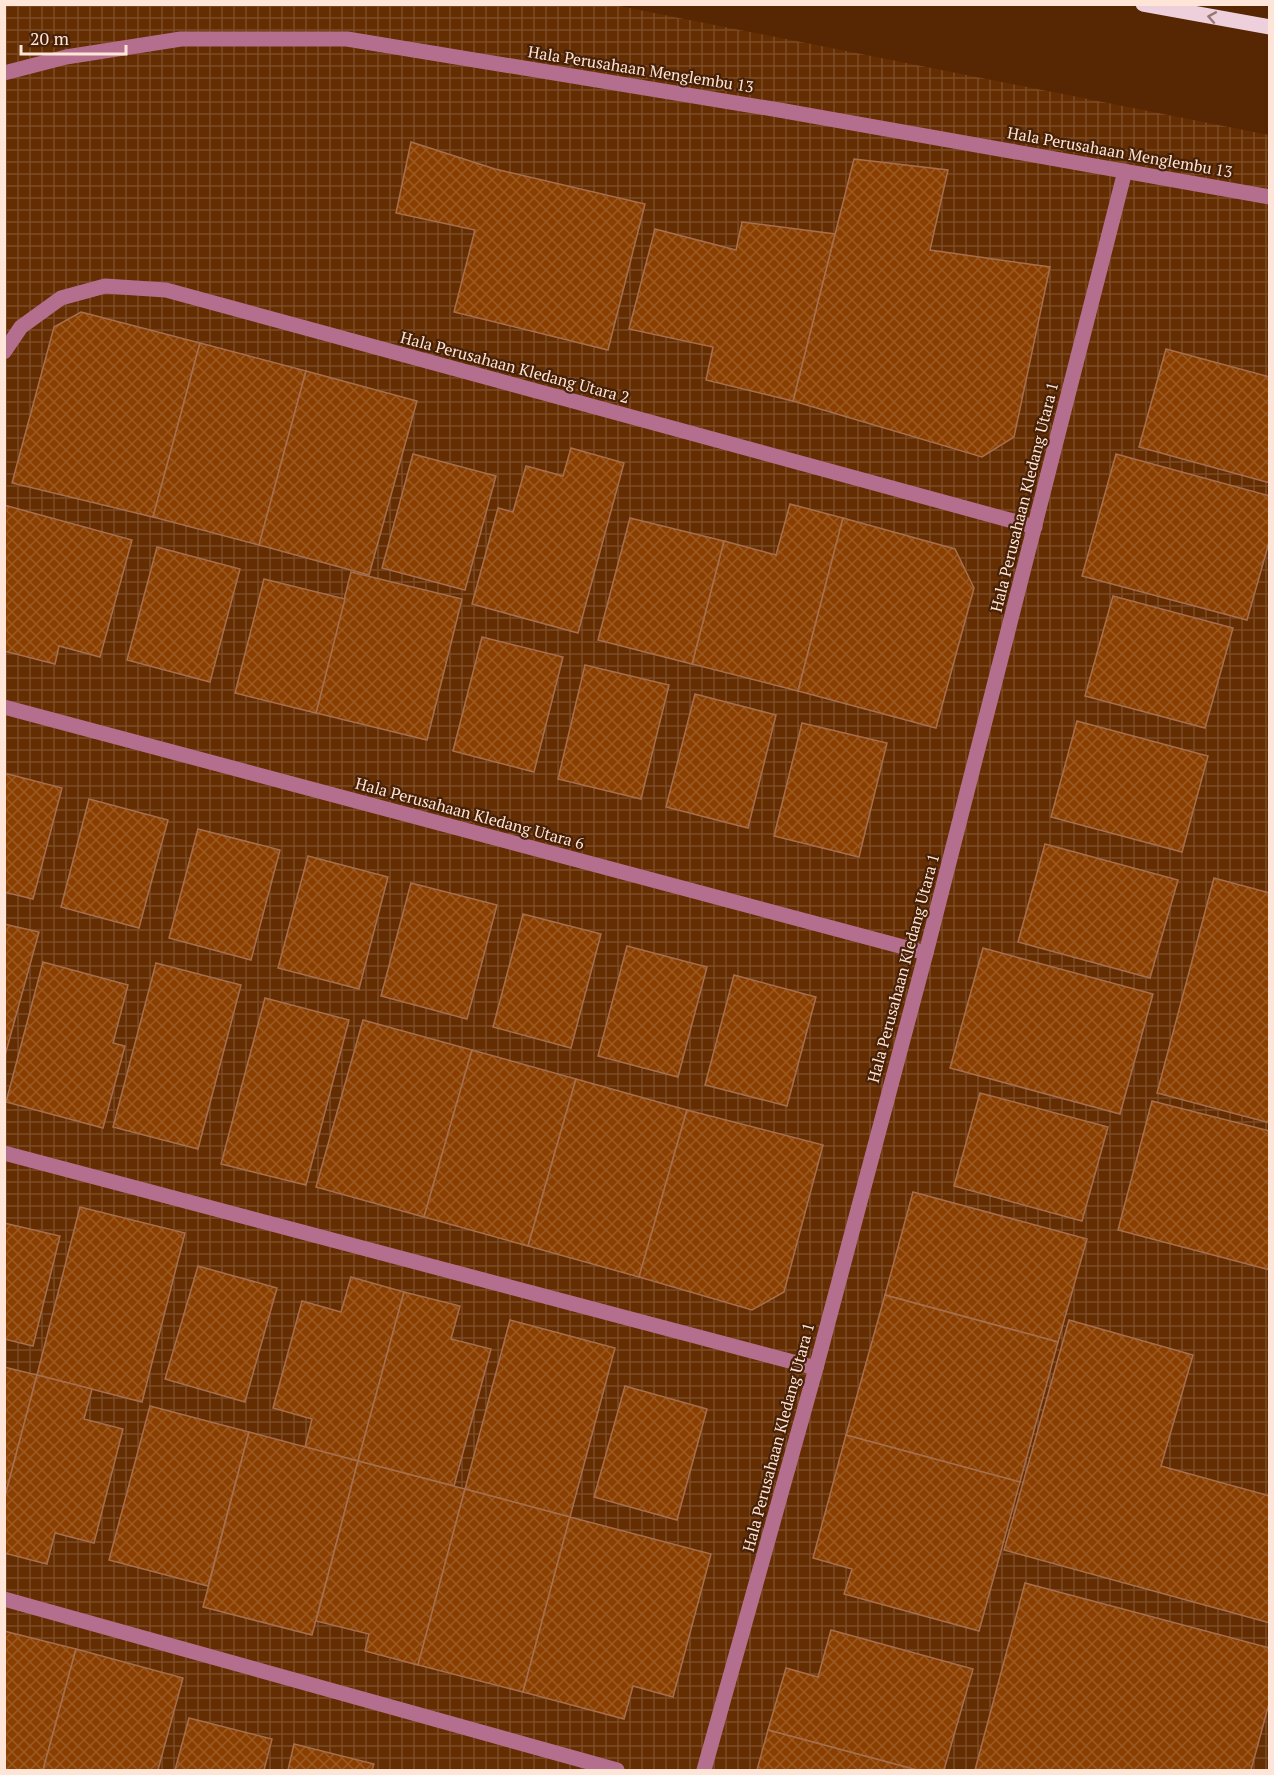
<svg xmlns="http://www.w3.org/2000/svg" width="1274" height="1775" font-family="'PT Serif',serif">
	<style>
		.industrial { fill: url(#industrial-grid) }
		.building { fill: url(#building-cross-hatch); stroke: #a66f4f; stroke-width: 1.5 }
		.lines { fill: none; stroke-linecap: round; stroke-linejoin: round }
		.minor { stroke: #b46f8f; stroke-width: 15 }
		.major { stroke: #edd0dc; stroke-width: 15 }
		.oneway { stroke: #9a7872 }
		.labels { text-anchor: middle; dominant-baseline: central; stroke-width: 4.5; stroke-linejoin: round; paint-order: stroke }
		.street-label { font-size: 16px; fill: #ffe5d7; stroke: #462108 }
	</style>
	<defs>
		<pattern id="industrial-grid" width="8" height="8" patternUnits="userSpaceOnUse" patternTransform="scale(1.5)"><rect width="8" height="8" fill="#652d02"/><path d="M0 4h8M4 0v8" fill="none" stroke="#7c4b26"/></pattern>
		<pattern id="building-cross-hatch" width="8" height="8" patternUnits="userSpaceOnUse" patternTransform="scale(1.5)"><rect width="8" height="8" fill="#8a3f00"/><path d="M0 0l8 8M0 8l8-8" fill="none" stroke="#9c5b24"/></pattern>
	</defs>
	<rect width="100%" height="100%" fill="#572703"/>
	<!-- industrial -->
	<polygon class="industrial" points="5,5 614,5 1269,135 1269,1770 5,1770"/>
	<!-- building -->
	<g class="building">
		<polygon points="411,142 495,169 645,204 608,350 454,312 475,230 396,213"/>
		<polygon points="854,159 948,170 930,250 1050,267 1014,437 982,457 793,401"/>
		<polygon points="742,222 835,234 793,401 706,380 713,347 629,329 655,229 736,250"/>
		<polygon points="81,312 200,343 153,517 12,483 54,327"/>
		<polygon points="200,343 306,371 259,545 153,517"/>
		<polygon points="1166,349 1270,377 1270,483 1139,447"/>
		<polygon points="306,371 417,401 369,575 259,545"/>
		<polygon points="571,448 624,463 578,633 472,604 498,508 513,512 526,466 563,476"/>
		<polygon points="413,454 496,476 465,590 382,568"/>
		<polygon points="1116,454 1270,496 1270,539 1247,620 1082,576"/>
		<polygon points="790,504 843,518 798,691 692,664 724,541 776,555"/>
		<polygon points="4,505 132,540 100,657 59,646 55,664 4,651"/>
		<polygon points="630,518 724,541 692,664 598,640"/>
		<polygon points="843,518 955,549 974,588 936,728 798,691"/>
		<polygon points="157,547 240,569 210,682 127,660"/>
		<polygon points="351,572 462,599 427,740 316,713"/>
		<polygon points="264,579 345,599 316,713 235,693"/>
		<polygon points="1113,596 1233,628 1205,728 1085,696"/>
		<polygon points="482,637 563,657 534,772 453,751"/>
		<polygon points="585,665 669,685 641,799 558,779"/>
		<polygon points="695,694 776,715 748,828 666,807"/>
		<polygon points="1077,721 1208,756 1182,852 1051,817"/>
		<polygon points="802,723 887,743 859,857 774,836"/>
		<polygon points="4,773 62,788 33,899 4,892"/>
		<polygon points="89,799 168,820 139,928 61,907"/>
		<polygon points="198,829 280,850 251,960 169,938"/>
		<polygon points="1045,844 1178,880 1150,978 1018,942"/>
		<polygon points="308,856 388,877 359,989 278,968"/>
		<polygon points="1214,878 1270,893 1270,1123 1157,1093"/>
		<polygon points="411,883 497,905 467,1019 381,996"/>
		<polygon points="523,914 601,934 571,1048 493,1027"/>
		<polygon points="4,924 39,932 4,1059"/>
		<polygon points="627,946 707,967 678,1077 598,1056"/>
		<polygon points="983,948 1153,994 1120,1114 950,1068"/>
		<polygon points="43,962 128,985 113,1043 125,1046 103,1128 6,1102"/>
		<polygon points="156,963 241,985 198,1149 113,1127"/>
		<polygon points="734,975 816,997 787,1106 705,1085"/>
		<polygon points="265,998 349,1020 306,1185 221,1164"/>
		<polygon points="363,1020 472,1050 424,1217 316,1187"/>
		<polygon points="472,1050 576,1079 528,1246 424,1217"/>
		<polygon points="576,1079 687,1110 639,1277 528,1246"/>
		<polygon points="980,1093 1108,1127 1082,1221 954,1186"/>
		<polygon points="1152,1101 1270,1131 1270,1270 1118,1230"/>
		<polygon points="687,1110 823,1145 784,1292 752,1310 639,1277"/>
		<polygon points="913,1192 1087,1239 1058,1342 885,1295"/>
		<polygon points="80,1207 185,1233 142,1402 37,1375"/>
		<polygon points="4,1223 60,1236 33,1346 4,1339"/>
		<polygon points="198,1266 277,1288 245,1402 165,1379"/>
		<polygon points="351,1277 404,1292 358,1461 305,1447 312,1419 273,1408 302,1301 341,1312"/>
		<polygon points="404,1292 460,1306 451,1339 491,1349 454,1486 358,1461"/>
		<polygon points="885,1295 1058,1342 1020,1482 846,1435"/>
		<polygon points="510,1320 615,1348 570,1517 465,1489"/>
		<polygon points="1069,1320 1193,1355 1161,1466 1270,1496 1270,1623 1004,1550"/>
		<polygon points="4,1367 37,1375 4,1500"/>
		<polygon points="37,1375 92,1389 84,1419 123,1429 94,1543 55,1533 47,1564 4,1553 4,1500"/>
		<polygon points="625,1386 707,1409 677,1520 594,1497"/>
		<polygon points="150,1406 249,1432 208,1586 109,1560"/>
		<polygon points="249,1432 358,1461 312,1635 203,1607"/>
		<polygon points="846,1435 1020,1482 979,1631 844,1594 852,1569 813,1558"/>
		<polygon points="358,1461 465,1489 418,1665 365,1651 369,1634 316,1621"/>
		<polygon points="465,1489 570,1517 523,1692 418,1665"/>
		<polygon points="570,1517 711,1554 673,1697 633,1686 624,1719 523,1692"/>
		<polygon points="1025,1583 1270,1648 1270,1700 1251,1770 975,1770"/>
		<polygon points="831,1630 973,1669 944,1770 917,1770 768,1730 786,1668 818,1677"/>
		<polygon points="4,1631 76,1649 43,1770 4,1770"/>
		<polygon points="76,1649 183,1678 158,1770 43,1770"/>
		<polygon points="189,1718 272,1739 264,1770 175,1770"/>
		<polygon points="768,1730 917,1770 757,1770"/>
		<polygon points="294,1744 374,1764 372,1770 288,1770"/>
	</g>
	<g class="lines">
		<!-- minor -->
		<g class="minor">
			<polyline points="4,73 66,57 181,39 347,39 779,110 1270,197"/>
			<polyline points="4,352 21,327 61,298 105,286 166,290 1035,527"/>
			<polyline points="4,707 926,953"/>
			<polyline points="4,1153 816,1368"/>
			<polyline points="4,1599 617,1770"/>
			<polyline points="704,1770 816,1368 926,953 1125,171"/>
		</g>
		<!-- major -->
		<polyline class="major" points="1143,4 1270,27"/>
	</g>
	<!-- one-way arrows -->
	<defs><path id="oneway-chevron" d="M-2-3.5L2.5 0L-2 3.5" fill="none" stroke-width="1.6" stroke-linecap="round" stroke-linejoin="round" transform="scale(1.5)"/></defs>
	<use class="oneway" href="#oneway-chevron" transform="translate(1212 17) rotate(-170)"/>
	<g class="labels">
		<!-- street labels -->
		<g class="street-label">
			<text transform="translate(641 69) rotate(9)">Hala Perusahaan Menglembu 13</text>
			<text transform="translate(1120 152) rotate(10)">Hala Perusahaan Menglembu 13</text>
			<text transform="translate(515 367) rotate(15)">Hala Perusahaan Kledang Utara 2</text>
			<text transform="translate(1024 497) rotate(-76)">Hala Perusahaan Kledang Utara 1</text>
			<text transform="translate(470 813) rotate(15)">Hala Perusahaan Kledang Utara 6</text>
			<text transform="translate(903 968) rotate(-75)">Hala Perusahaan Kledang Utara 1</text>
			<text transform="translate(778 1437) rotate(-75)">Hala Perusahaan Kledang Utara 1</text>
		</g>
	</g>
	<!-- border -->
	<rect width="1274" height="1775" fill="none" stroke="#ffe5d7" stroke-width="12"/>
	<!-- scale -->
	<path d="M21 45v9h105v-9" fill="none" stroke="#ffe5d7" stroke-width="3"/>
	<text x="30" y="45" font-size="18" fill="#ffe5d7" stroke="#462108" stroke-width="4.5" paint-order="stroke">20 m</text>
</svg>
